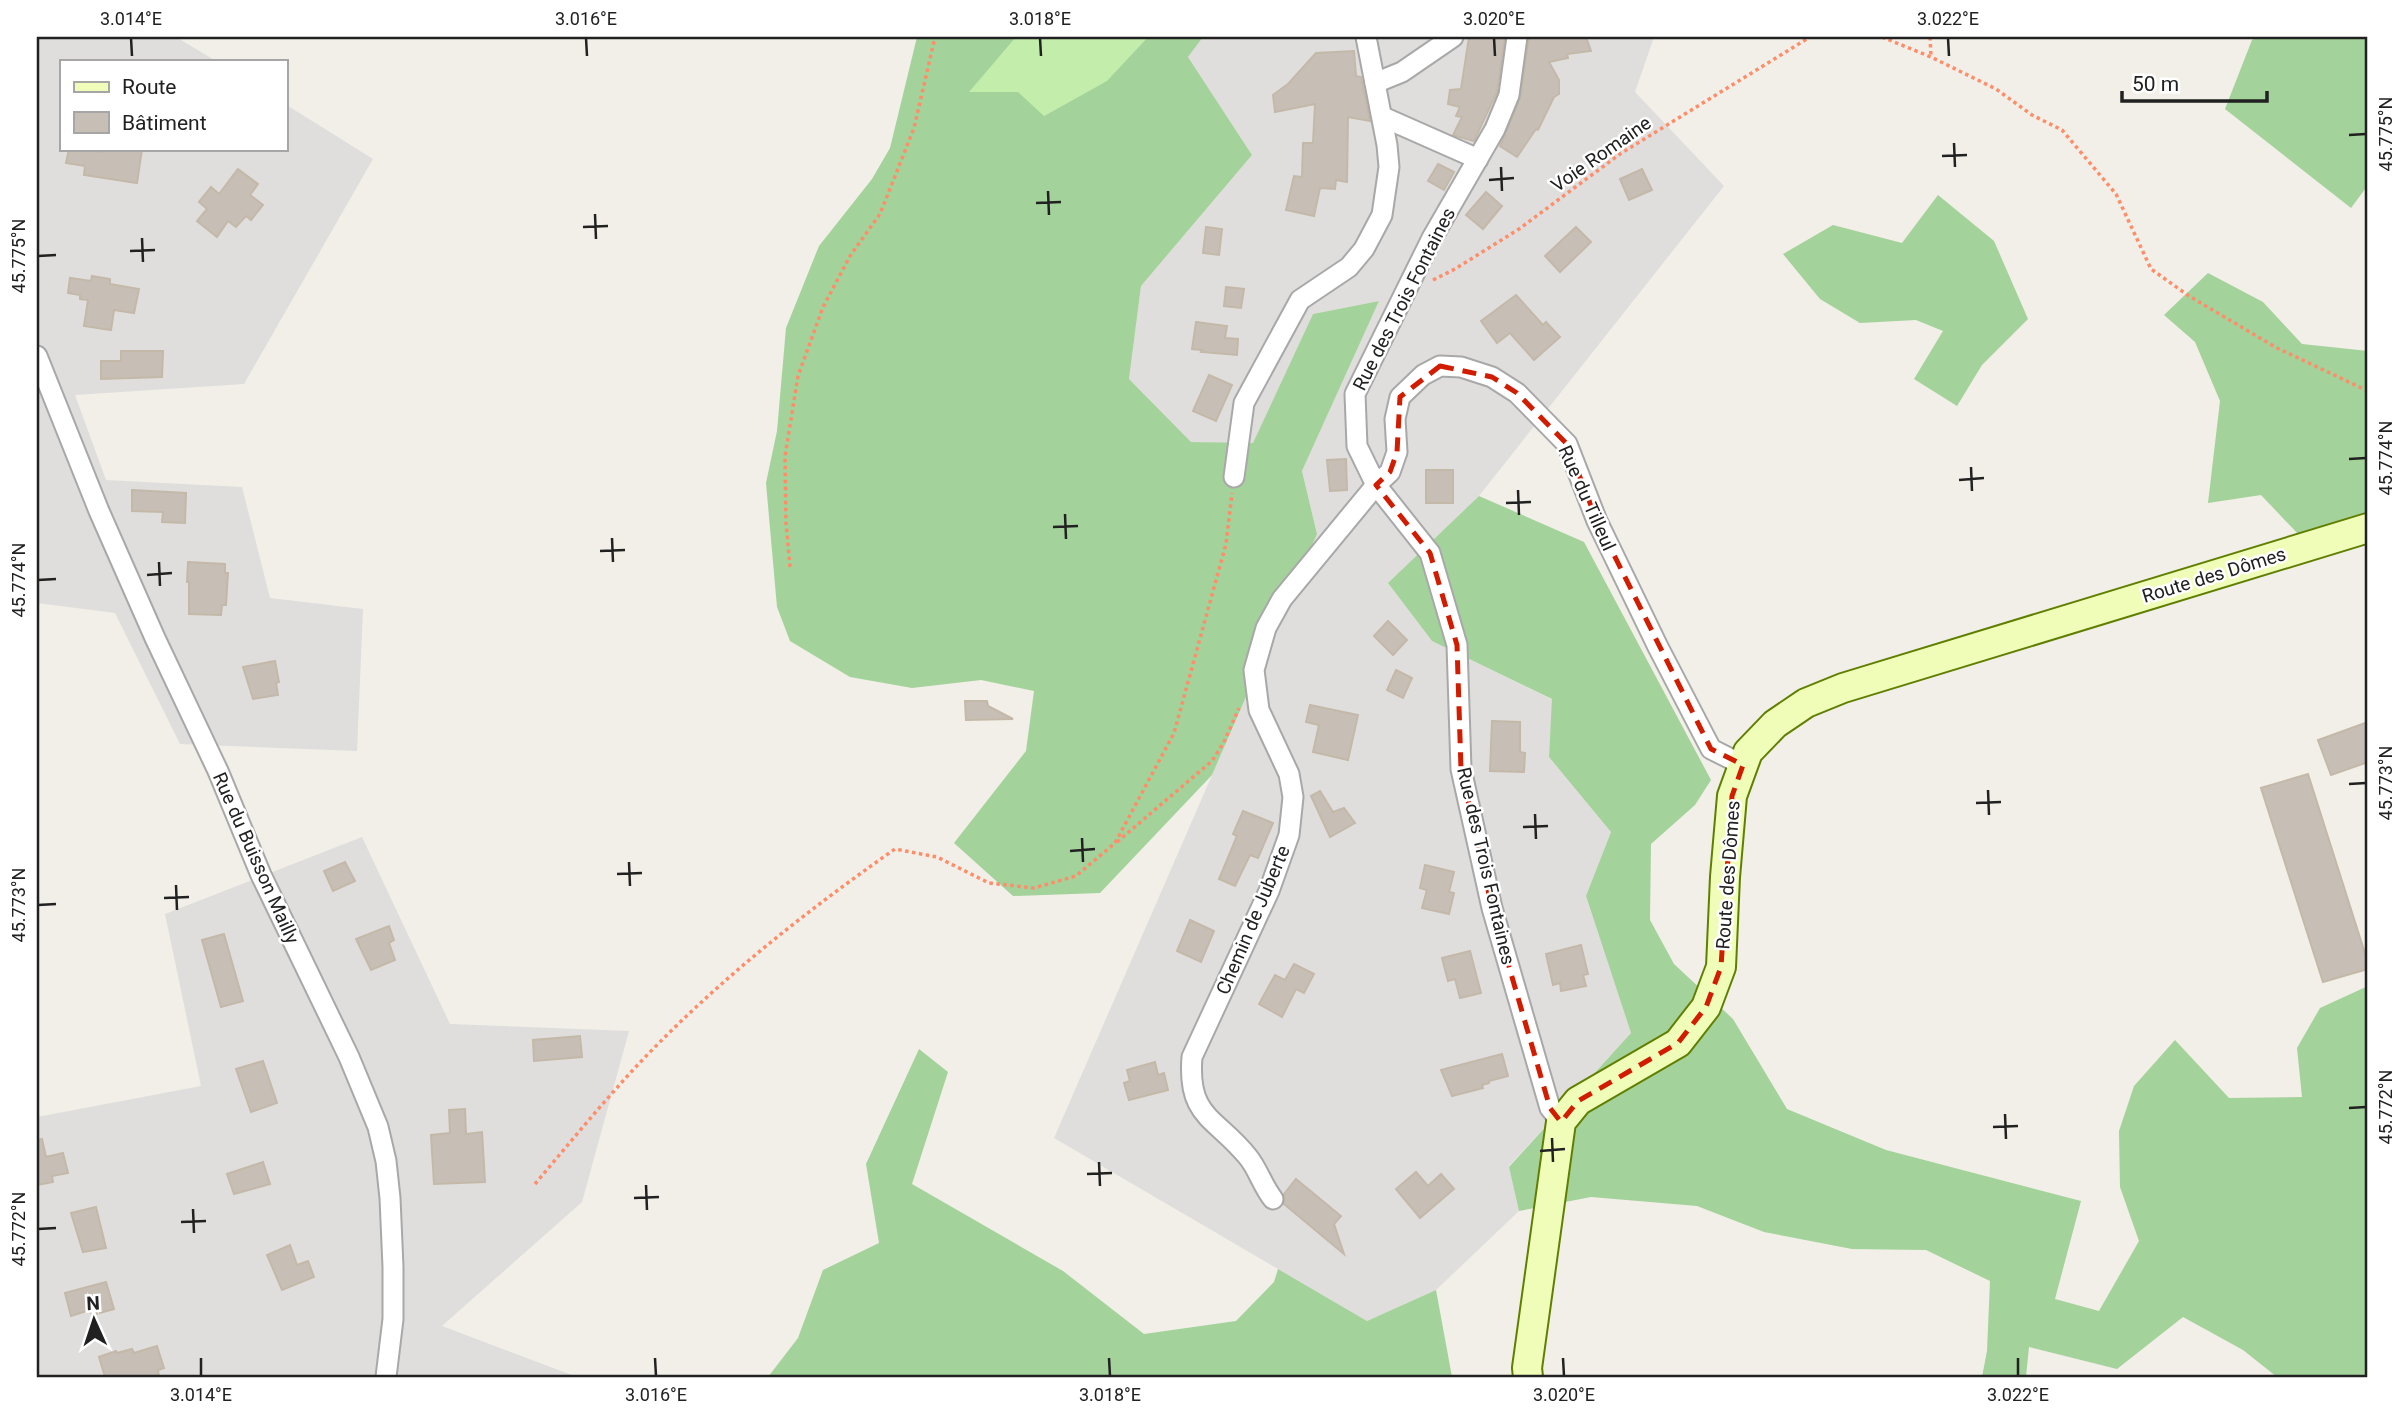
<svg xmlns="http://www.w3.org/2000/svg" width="2405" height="1414" font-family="Roboto,sans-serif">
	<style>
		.residential { fill: #dfdedd }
		.grass { fill: #c3edab }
		.forest { fill: #a3d29a }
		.building { fill: #c7bfb6; stroke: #c4b8a8; stroke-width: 2 }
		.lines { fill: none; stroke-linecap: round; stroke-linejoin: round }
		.street-casing { stroke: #a8a8a8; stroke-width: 23 }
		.secondary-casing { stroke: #607f00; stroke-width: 32 }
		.path { stroke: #ff8d6a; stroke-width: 3.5; stroke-dasharray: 3.5 3.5; stroke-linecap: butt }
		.street { stroke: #fff; stroke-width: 19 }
		.secondary { stroke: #f0fdb9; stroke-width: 28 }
		.marked { fill: none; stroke: #d11c00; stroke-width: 5; stroke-dasharray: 14 9; stroke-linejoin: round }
		.ticks { fill: none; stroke: #212121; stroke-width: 2.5 }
		.labels { text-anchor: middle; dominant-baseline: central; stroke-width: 5; stroke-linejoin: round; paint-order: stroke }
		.street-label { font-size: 19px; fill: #212121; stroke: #fff }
		.neatline { fill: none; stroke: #212121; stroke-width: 2.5 }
		.ticks-label { font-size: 18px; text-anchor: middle; fill: #212121 }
	</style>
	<rect width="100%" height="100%" fill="#f1efe7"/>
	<!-- residential -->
	<g class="residential">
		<polygon points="37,37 176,37 216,61 61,61 61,149 285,149 285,104 373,159 244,384 75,395 106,480 242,487 270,598 363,609 357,751 180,744 115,613 37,603"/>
		<polygon points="1203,37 1654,37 1635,92 1724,186 1479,496 1388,583 1432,641 1553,700 1549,757 1611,832 1586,896 1631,1033 1509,1166 1519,1211 1436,1290 1367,1321 1054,1138 1317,534 1302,471 1379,301 1313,314 1253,444 1191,442 1129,379 1141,286 1252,155 1188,57"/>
		<polygon points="362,837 450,1024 629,1031 582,1202 442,1326 577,1377 37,1377 37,1117 201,1086 165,914"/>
	</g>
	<!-- grass -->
	<polygon class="grass" points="1016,37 1148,37 1108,81 1044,116 968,92"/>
	<!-- forest -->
	<g class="forest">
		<polygon points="917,37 1016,37 969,92 1018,92 1044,116 1107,81 1148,37 1203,37 1188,57 1252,155 1141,286 1129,379 1191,442 1253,443 1313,314 1379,301 1302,471 1317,534 1212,775 1100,893 1013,896 954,843 1026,751 1034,691 981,680 912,688 850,677 790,641 777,607 766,483 777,431 786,328 819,246 872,179 890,148"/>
		<polygon points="2257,37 2368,37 2368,185 2351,208 2225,109 2252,40"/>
		<polygon points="1938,195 1994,241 2028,319 1982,365 1957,406 1914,379 1943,331 1916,320 1860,323 1820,299 1783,254 1833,225 1902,243"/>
		<polygon points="2208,273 2263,302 2302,344 2368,351 2368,516 2300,536 2261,495 2208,503 2220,401 2195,342 2164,315"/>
		<polygon points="1479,496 1584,542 1711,780 1695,805 1651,844 1650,920 1674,964 1733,1019 1787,1109 1886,1150 2081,1201 2055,1299 2099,1311 2139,1241 2120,1187 2119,1131 2134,1086 2175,1040 2229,1098 2302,1097 2297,1048 2320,1008 2368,986 2368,1377 2277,1377 2243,1350 2183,1317 2117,1369 2029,1347 2026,1377 1982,1377 1987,1351 1990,1281 1926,1250 1852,1249 1764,1232 1697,1206 1591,1197 1519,1211 1509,1167 1631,1033 1586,896 1611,832 1549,757 1552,699 1432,641 1388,583"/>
		<polygon points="919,1049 948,1072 912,1184 1063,1271 1144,1334 1236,1321 1274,1282 1278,1269 1367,1321 1436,1290 1452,1377 768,1377 798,1338 823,1270 879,1243 866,1164"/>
	</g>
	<!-- building -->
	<g class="building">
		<polygon points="1469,37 1505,37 1497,92 1474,141 1453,135 1462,117 1456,116 1460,107 1448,104 1450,90 1461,89"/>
		<polygon points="1535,37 1586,37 1591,51 1567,54 1568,58 1549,62 1559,80 1559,94 1554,97 1538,130 1536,129 1517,157 1500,146 1520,99 1529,38"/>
		<polygon points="1354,51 1356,76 1361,77 1370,121 1348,117 1347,182 1336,180 1335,189 1320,188 1314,216 1286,210 1294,176 1302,177 1303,143 1313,143 1315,104 1275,112 1273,95 1288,84 1316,53"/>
		<polygon points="69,149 104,152 104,149 142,149 137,183 84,175 85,166 66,163"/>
		<polygon points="1438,164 1454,172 1444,190 1428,181"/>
		<polygon points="238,169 258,184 250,195 263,205 251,220 246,216 236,227 228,221 217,237 197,221 207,209 199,202 211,187 219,194"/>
		<polygon points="1642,169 1652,190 1629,200 1620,179"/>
		<polygon points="1486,192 1502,206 1483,229 1466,215"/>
		<polygon points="1206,227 1222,229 1219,255 1203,253"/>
		<polygon points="1576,227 1591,242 1560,272 1545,256"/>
		<polygon points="92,276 110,279 110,284 139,289 134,313 114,310 111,330 84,326 88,300 80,299 80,295 68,293 70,278 91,281"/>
		<polygon points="1226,287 1244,289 1241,308 1224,306"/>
		<polygon points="1516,295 1543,325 1546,322 1560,337 1534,360 1510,333 1497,343 1481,321"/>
		<polygon points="1196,322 1227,326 1225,338 1238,339 1237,355 1201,352 1202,350 1192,349"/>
		<polygon points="121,351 163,351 162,377 101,379 101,361 121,361"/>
		<polygon points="1209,375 1232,385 1216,421 1193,411"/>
		<polygon points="1346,459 1347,490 1330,491 1327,460"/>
		<rect x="1426" y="470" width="27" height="33"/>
		<polygon points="132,490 186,493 185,523 162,522 163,512 132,511"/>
		<polygon points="188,562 225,564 225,573 228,573 226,605 222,605 221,615 189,614 189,582 187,582"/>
		<polygon points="1388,621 1407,640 1393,655 1374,636"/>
		<polygon points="275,661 279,682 276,683 278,695 253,699 243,667"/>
		<polygon points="1396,670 1412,678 1403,698 1387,690"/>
		<polygon points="965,701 987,701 988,706 1013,719 966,720"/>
		<polygon points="1310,705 1358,715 1348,760 1313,752 1319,725 1306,722"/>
		<polygon points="1492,721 1520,722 1520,752 1525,753 1524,772 1490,771"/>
		<polygon points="2368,722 2368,762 2331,775 2318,740"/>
		<polygon points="2308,774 2368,963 2368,969 2323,982 2261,788"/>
		<polygon points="1320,791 1333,812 1344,808 1355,823 1330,837 1311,796"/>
		<polygon points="1243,811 1273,823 1258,858 1250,855 1235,886 1219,879 1237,836 1233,834"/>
		<polygon points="345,862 355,881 333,891 324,871"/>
		<polygon points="1425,865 1454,872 1449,892 1454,893 1449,914 1422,908 1427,890 1420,888"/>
		<polygon points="1190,920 1214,931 1201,962 1177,951"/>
		<polygon points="389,926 394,940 389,943 395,960 371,970 356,939"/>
		<polygon points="224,934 243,1001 221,1007 202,940"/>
		<polygon points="1581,945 1588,974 1583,975 1586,986 1561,991 1560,983 1553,985 1546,954"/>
		<polygon points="1470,951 1481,993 1460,998 1455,979 1448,981 1442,958"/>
		<polygon points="1294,964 1314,974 1304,993 1296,989 1282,1017 1259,1004 1275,975 1285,980"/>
		<polygon points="580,1036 582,1057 534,1061 533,1040"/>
		<polygon points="1502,1054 1508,1076 1489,1081 1489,1083 1482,1085 1483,1088 1452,1096 1441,1070"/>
		<polygon points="263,1061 277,1103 251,1112 236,1069"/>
		<polygon points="1155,1062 1158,1075 1164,1073 1168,1090 1129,1100 1124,1083 1130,1081 1127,1070"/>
		<polygon points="465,1109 466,1134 482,1132 485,1182 434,1184 431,1135 450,1133 449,1110"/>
		<polygon points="42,1139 46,1157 63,1153 68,1173 52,1176 53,1182 37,1185 37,1140"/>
		<polygon points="263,1162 270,1184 234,1194 227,1174"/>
		<polygon points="1416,1172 1428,1186 1441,1174 1454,1189 1420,1218 1396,1189"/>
		<polygon points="1296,1179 1341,1216 1334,1224 1344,1254 1284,1204 1284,1194"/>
		<polygon points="96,1207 106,1248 83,1252 71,1213"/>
		<polygon points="290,1245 297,1265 308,1261 314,1277 282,1290 267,1255"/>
		<polygon points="106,1282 114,1309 92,1315 90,1310 71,1316 65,1293"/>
		<polygon points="157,1346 164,1368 158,1370 159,1377 105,1377 99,1357 116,1351 117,1353 132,1349 134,1353"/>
	</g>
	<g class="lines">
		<defs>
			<g id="street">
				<polyline points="1517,37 1509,95 1495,129 1432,238 1355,394 1357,446 1376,485 1430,553 1457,645 1461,769 1492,908 1550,1108 1561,1122"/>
				<polyline points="1375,83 1402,72 1453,37"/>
				<polyline points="1383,117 1478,159"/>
				<polyline points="37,356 99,511 155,638 218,771 261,875 349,1057 378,1127 386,1161 390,1198 393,1267 393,1319 386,1377"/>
				<polyline points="1234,477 1244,403 1300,300 1349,267 1364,249 1382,215 1389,167 1387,145 1366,37"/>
				<path d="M1273,1199C1262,1185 1258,1169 1248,1157C1216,1117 1187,1118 1192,1057L1269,891L1289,835L1293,797L1289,774L1259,710L1254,670L1266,628L1282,599L1376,485L1390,472L1397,452L1395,419L1400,397L1423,375L1440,366L1461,367L1492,377L1517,393L1567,444L1597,521L1658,647L1711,749L1743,765"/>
			</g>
			<polyline id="secondary" points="1528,1377 1527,1368 1561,1122 1578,1101 1678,1043 1706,1007 1721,967 1725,877 1732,796 1748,752 1775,724 1806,703 1843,688 2368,528"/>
		</defs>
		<!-- street casing -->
		<use href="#street" class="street-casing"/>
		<!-- secondary casing -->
		<use href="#secondary" class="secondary-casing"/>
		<!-- path -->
		<g class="path">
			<polyline points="1882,37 1931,57 1996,89 2032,115 2062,130 2116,194 2151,269 2189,296 2277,348 2368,391"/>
			<polyline points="1930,37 1931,57"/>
			<polyline points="1433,280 1455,269 1519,229 1620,154 1810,37"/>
			<polyline points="790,567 786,523 785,456 798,376 823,307 850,256 880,214 914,128 935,37"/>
			<polyline points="1117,842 1212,761 1224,742 1239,708"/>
			<path d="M535,1184C567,1146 599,1107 632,1071C710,987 802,914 895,849L937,857L989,883L1034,888L1076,876L1115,843L1174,733L1226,544L1232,493"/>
		</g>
		<!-- street -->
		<use href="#street" class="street"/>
		<!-- secondary -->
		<use href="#secondary" class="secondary"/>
	</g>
	<!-- marked area -->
	<path class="marked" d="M1440,366L1492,377L1517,393L1567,444L1597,521L1711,749L1743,765L1732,796L1721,967L1706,1007L1678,1043L1578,1101L1561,1122L1550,1108L1492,908L1461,769L1457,645L1430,553L1376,485L1390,472L1397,452L1400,397Z"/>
	<!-- ticks -->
	<path class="ticks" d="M131,38L132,56M586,38L587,56M1040,38L1041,56M1494,38L1495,56M1948,38L1949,56M2349,135L2366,134M1954,143L1955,167M1942,156L1967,155M1501,167L1502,191M1489,180L1514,178M1048,191L1049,215M1036,203L1061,202M595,214L596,239M583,227L608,226M142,238L143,262M130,251L155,250M38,256L56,255M2349,459L2366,458M1971,467L1972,491M1959,480L1984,478M1518,490L1519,515M1506,503L1531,502M1065,514L1066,539M1053,527L1078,526M612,538L613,562M600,551L625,550M159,562L160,586M147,575L172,573M38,580L56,579M2349,784L2366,783M1988,790L1989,815M1976,803L2001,802M1535,814L1536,839M1523,827L1548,826M1082,838L1083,862M1070,851L1095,849M629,862L630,886M617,874L642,873M176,885L177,910M164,898L189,897M38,905L56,904M2349,1108L2366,1107M2005,1114L2006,1139M1993,1127L2018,1126M1552,1138L1553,1162M1540,1151L1565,1149M1099,1162L1100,1186M1087,1174L1112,1173M646,1185L647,1210M634,1198L659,1197M193,1209L194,1233M181,1222L206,1221M38,1229L56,1228M201,1358V1376M655,1358L656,1376M1109,1358L1110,1376M1563,1358L1564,1376M2018,1358V1376"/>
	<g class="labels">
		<!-- street labels -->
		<g class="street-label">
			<text transform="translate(1601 154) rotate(-35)">Voie Romaine</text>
			<text transform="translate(1404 299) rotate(-63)">Rue des Trois Fontaines</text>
			<text transform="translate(1587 498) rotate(66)">Rue du Tilleul</text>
			<text transform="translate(2214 575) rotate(-17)">Route des Dômes</text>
			<text transform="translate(256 858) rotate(66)">Rue du Buisson Mailly</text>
			<text transform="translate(1486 866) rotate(77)">Rue des Trois Fontaines</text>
			<text transform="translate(1728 875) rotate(-86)">Route des Dômes</text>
			<text transform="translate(1253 920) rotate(-67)">Chemin de Juberte</text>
		</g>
	</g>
	<!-- border -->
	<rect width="2405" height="1414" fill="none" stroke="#ffffff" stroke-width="77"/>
	<!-- legend -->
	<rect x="60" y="60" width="228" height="91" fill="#ffffff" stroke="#a6a6a6" stroke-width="2"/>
	<rect x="74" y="82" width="35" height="10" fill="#f0fdb9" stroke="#a6a6a6" stroke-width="2"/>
	<text x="122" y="94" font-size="21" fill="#212121">Route</text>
	<rect x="74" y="112" width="35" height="21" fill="#c7bfb6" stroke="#a6a6a6" stroke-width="2"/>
	<text x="122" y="130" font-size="21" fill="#212121">Bâtiment</text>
	<!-- north arrow -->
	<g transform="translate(94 1320) rotate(357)" stroke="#ffffff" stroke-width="5" paint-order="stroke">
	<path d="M0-5L12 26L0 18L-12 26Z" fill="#212121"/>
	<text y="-10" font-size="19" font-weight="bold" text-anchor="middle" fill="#212121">N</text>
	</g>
	<!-- scale -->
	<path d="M2122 91v10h145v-10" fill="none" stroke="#212121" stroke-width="3.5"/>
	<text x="2132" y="91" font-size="21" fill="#212121" stroke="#ffffff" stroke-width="5" paint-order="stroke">50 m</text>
	<rect x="38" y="38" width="2328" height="1338" class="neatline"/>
	<g class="ticks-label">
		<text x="131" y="25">3.014°E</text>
		<text x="586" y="25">3.016°E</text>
		<text x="1040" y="25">3.018°E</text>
		<text x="1494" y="25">3.020°E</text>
		<text x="1948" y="25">3.022°E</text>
		<text transform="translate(2386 134) rotate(-90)" y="6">45.775°N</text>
		<text transform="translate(19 256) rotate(-90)" y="6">45.775°N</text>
		<text transform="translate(2386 458) rotate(-90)" y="6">45.774°N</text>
		<text transform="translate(19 580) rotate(-90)" y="6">45.774°N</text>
		<text transform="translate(2386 783) rotate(-90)" y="6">45.773°N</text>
		<text transform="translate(19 905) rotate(-90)" y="6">45.773°N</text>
		<text transform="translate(2386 1107) rotate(-90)" y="6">45.772°N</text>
		<text transform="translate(19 1229) rotate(-90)" y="6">45.772°N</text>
		<text x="201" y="1401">3.014°E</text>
		<text x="656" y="1401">3.016°E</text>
		<text x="1110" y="1401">3.018°E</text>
		<text x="1564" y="1401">3.020°E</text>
		<text x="2018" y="1401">3.022°E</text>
	</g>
</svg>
